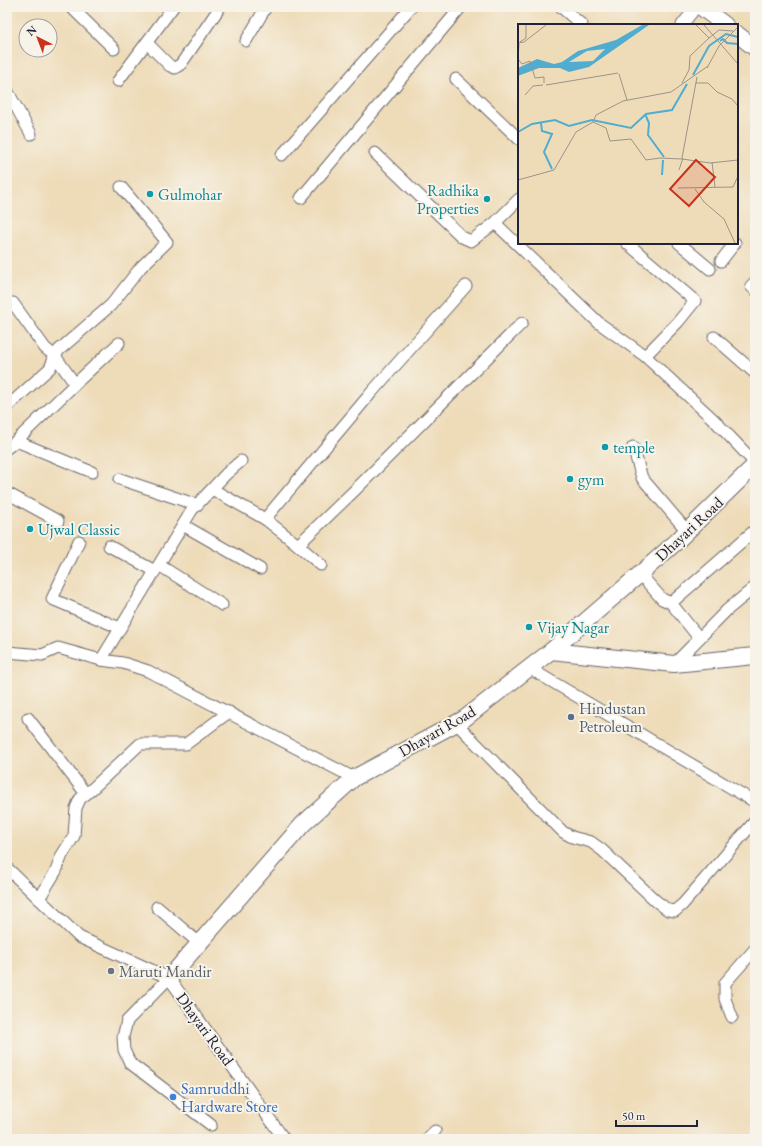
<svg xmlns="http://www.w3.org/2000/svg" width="762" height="1146" font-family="'EB Garamond',serif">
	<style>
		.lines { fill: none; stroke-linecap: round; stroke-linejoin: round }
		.street-casing { stroke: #696367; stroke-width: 13 }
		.secondary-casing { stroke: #696367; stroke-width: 18 }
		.street { stroke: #fff; stroke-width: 11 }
		.secondary { stroke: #fff; stroke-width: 16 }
		.culture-dot { fill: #0f9aa8; stroke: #f7f3e8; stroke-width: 1.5 }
		.service-dot { fill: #5c6f8a; stroke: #f7f3e8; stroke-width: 1.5 }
		.worship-dot { fill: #6b7280; stroke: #f7f3e8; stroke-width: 1.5 }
		.shop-dot { fill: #3f7fe0; stroke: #f7f3e8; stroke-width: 1.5 }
		.labels { text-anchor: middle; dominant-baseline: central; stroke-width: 4; stroke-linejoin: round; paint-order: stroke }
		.culture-label { font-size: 16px; fill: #0d838f; stroke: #f7f3e8; text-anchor: start }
		.street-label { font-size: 16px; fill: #22223b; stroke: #f7f3e8 }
		.service-label { font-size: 16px; fill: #4e5e75; stroke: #f7f3e8; text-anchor: start }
		.worship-label { font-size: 16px; fill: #5b616d; stroke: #f7f3e8; text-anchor: start }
		.shop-label { font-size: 16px; fill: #366cbe; stroke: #f7f3e8; text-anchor: start }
		.inset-river { fill: none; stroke: #51adcf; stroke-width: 2 }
		.inset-road { fill: none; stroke: #9c9287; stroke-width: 1 }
		.view { fill: #c8321e; fill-opacity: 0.15; stroke: #c8321e; stroke-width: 2 }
		.inset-edge { fill: none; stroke: #22223b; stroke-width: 2 }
	</style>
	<rect width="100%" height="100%" fill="#f7f3e8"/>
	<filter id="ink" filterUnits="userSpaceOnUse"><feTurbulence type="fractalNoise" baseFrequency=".025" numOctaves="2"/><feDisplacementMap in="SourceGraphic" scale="8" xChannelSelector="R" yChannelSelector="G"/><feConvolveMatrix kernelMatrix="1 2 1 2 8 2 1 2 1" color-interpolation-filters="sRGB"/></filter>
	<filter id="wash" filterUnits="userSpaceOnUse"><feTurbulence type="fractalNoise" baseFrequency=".012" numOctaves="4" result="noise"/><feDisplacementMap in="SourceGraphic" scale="16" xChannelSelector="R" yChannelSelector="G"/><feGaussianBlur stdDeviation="0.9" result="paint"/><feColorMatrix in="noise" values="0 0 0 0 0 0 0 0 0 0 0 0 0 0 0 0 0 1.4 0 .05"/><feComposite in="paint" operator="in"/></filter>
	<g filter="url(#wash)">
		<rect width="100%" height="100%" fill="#eedcb9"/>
	</g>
	<g filter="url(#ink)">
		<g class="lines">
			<defs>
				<g id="street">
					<polyline points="71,7 114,49"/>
					<polyline points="561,7 582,25"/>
					<polyline points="682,25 696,7"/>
					<polyline points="246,41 266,7"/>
					<polyline points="147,43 170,66 175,68 181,64 220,7"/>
					<polyline points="456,79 519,139"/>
					<polyline points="118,81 173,7"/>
					<polyline points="7,90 31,134"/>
					<polyline points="375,153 462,237 471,241 495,223 519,199"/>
					<polyline points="282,155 411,7"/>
					<polyline points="301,198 461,7"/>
					<polyline points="495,223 599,323 645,356 714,420 755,463"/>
					<polyline points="627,243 695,301 678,322 645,356"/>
					<polyline points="679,243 710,269"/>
					<polyline points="721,261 735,243"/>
					<polyline points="755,282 751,286 755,290"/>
					<polyline points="466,286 371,393 265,519 298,545 356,489 522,323"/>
					<polyline points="714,337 755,373"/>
					<polyline points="75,384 119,343"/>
					<polyline points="7,407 50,368 55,356 59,350 111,305 141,267 167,242 121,187"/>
					<polyline points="16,441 92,472"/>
					<polyline points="633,447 642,478 687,531"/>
					<polyline points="7,448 16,441 75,384 55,356 45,348 13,303"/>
					<polyline points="120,479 197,505"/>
					<polyline points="212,489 265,519"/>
					<polyline points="7,493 58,521"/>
					<polyline points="183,525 260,569"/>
					<polyline points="79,541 52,599 120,628"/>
					<polyline points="298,545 321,565"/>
					<polyline points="109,546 155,571"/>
					<polyline points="159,565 222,605"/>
					<polyline points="640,574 662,599 671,603 699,638"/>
					<polyline points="671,603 755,530"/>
					<polyline points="7,652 42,655 58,648 101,660 123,663 148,671 354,778"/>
					<polyline points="101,660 192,510 226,474 241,461"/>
					<polyline points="674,664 727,610 755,587"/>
					<polyline points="529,668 755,802"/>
					<polyline points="28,718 86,794"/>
					<polyline points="456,723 563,832 572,837 591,842 602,850 656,901 668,910 675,911 683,904 755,821"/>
					<polyline points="7,868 79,937 169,978 284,1139"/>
					<polyline points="39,899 56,871 62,855 74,836 76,808 80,799 92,789 140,744 186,744 229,712"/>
					<polyline points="157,907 199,943"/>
					<polyline points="169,978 127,1021 123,1037 124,1050 130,1063 211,1125"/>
					<polyline points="732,1017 725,999 725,983 755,949"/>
					<polyline points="427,1139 435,1131"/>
				</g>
				<g id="secondary">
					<polyline points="701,7 725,25"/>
					<polyline points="737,34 755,48"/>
					<polyline points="551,651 674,664 755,656"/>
					<polyline points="169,978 303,824 354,778 464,719 551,651 640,574 675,543 755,465"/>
				</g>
			</defs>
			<!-- street casing -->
			<use href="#street" class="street-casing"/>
			<!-- secondary casing -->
			<use href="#secondary" class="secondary-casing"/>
			<!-- street -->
			<use href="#street" class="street"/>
			<!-- secondary -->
			<use href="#secondary" class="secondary"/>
		</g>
	</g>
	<!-- markers -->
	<g class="culture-dot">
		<circle cx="150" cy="194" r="4"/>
		<circle cx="487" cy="199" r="4"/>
		<circle cx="605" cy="447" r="4"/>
		<circle cx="570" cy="479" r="4"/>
		<circle cx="30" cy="529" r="4"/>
		<circle cx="529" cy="627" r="4"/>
	</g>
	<circle class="service-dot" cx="571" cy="717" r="4"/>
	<circle class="worship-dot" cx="111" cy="971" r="4"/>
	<circle class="shop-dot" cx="173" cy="1097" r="4"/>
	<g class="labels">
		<!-- culture labels -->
		<g class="culture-label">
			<text x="479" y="190" text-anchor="end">Radhika<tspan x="479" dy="18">Properties</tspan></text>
			<text x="158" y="194">Gulmohar</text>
			<text x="613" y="447">temple</text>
			<text x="578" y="479">gym</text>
			<text x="38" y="529">Ujwal Classic</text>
			<text x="537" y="627">Vijay Nagar</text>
		</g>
		<!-- street labels -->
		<g class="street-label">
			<text transform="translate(689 529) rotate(-43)">Dhayari Road</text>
			<text transform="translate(437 731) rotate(-30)">Dhayari Road</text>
			<text transform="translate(205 1029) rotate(54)">Dhayari Road</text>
		</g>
		<!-- service labels -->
		<g class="service-label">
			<text x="579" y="708">Hindustan<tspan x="579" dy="18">Petroleum</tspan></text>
		</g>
		<!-- worship labels -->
		<g class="worship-label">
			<text x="119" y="971">Maruti Mandir</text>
		</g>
		<!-- shop labels -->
		<g class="shop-label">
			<text x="181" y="1088">Samruddhi<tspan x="181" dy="18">Hardware Store</tspan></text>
		</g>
	</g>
	<!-- overview -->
	<g transform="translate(518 24)">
		<rect width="220" height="220" fill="#eedcb9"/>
		<path d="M124,1H131L71,43L51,48L42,44H21L0,52V44L19,35L36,40L44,38L60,27L98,16ZM87,25L75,37L51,38L69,27Z" fill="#51adcf" fill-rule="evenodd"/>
		<path class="inset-river" d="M202,17L205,15L209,19L220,20M175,51L191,22L208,10L220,13M127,90L131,99L130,111L146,133M23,99L24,107L34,110L26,128L34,145M0,108L14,100L37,96L51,102L74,96L113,104L128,90L154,86L169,60M144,151L145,136"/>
		<path class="inset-road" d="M178,1L191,14L201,6L215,7M186,1L220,40M2,18L8,14V1M0,19L6,18L28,1M1,20L0,35L4,40L12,37L17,54L26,53V59M189,44L201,22L220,3M101,50L109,76M164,59L171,46L172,32L191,14M178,59H190L199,68L214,75L220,82M28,61L100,49M7,71L15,62L25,61M75,98L88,104L92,117L113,115L128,136L142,134L164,135M164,134L179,53M164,135L192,139L220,136M194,138L197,163M161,146L165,134M0,156L36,146L58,108L75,98L78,91L105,77L153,68L190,42M160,164L215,163L220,152M177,165L186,178L206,195L217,219"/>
		<path class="view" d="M178,136L197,153L171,182L152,165Z"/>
		<rect width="220" height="220" class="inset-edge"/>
	</g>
	<!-- margin -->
	<rect width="762" height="1146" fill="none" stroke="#f7f3e8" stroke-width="24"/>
	<!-- north arrow -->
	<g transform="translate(38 38) rotate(318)"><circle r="19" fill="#f7f3e8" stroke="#a29fa3"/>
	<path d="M0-3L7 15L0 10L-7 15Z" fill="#c8321e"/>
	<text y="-6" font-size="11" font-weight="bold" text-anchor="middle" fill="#22223b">N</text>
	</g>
	<!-- scale -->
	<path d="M616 1120v6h81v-6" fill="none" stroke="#22223b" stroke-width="2"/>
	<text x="622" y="1120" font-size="12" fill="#22223b" stroke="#f7f3e8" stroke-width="3" paint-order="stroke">50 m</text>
</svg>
